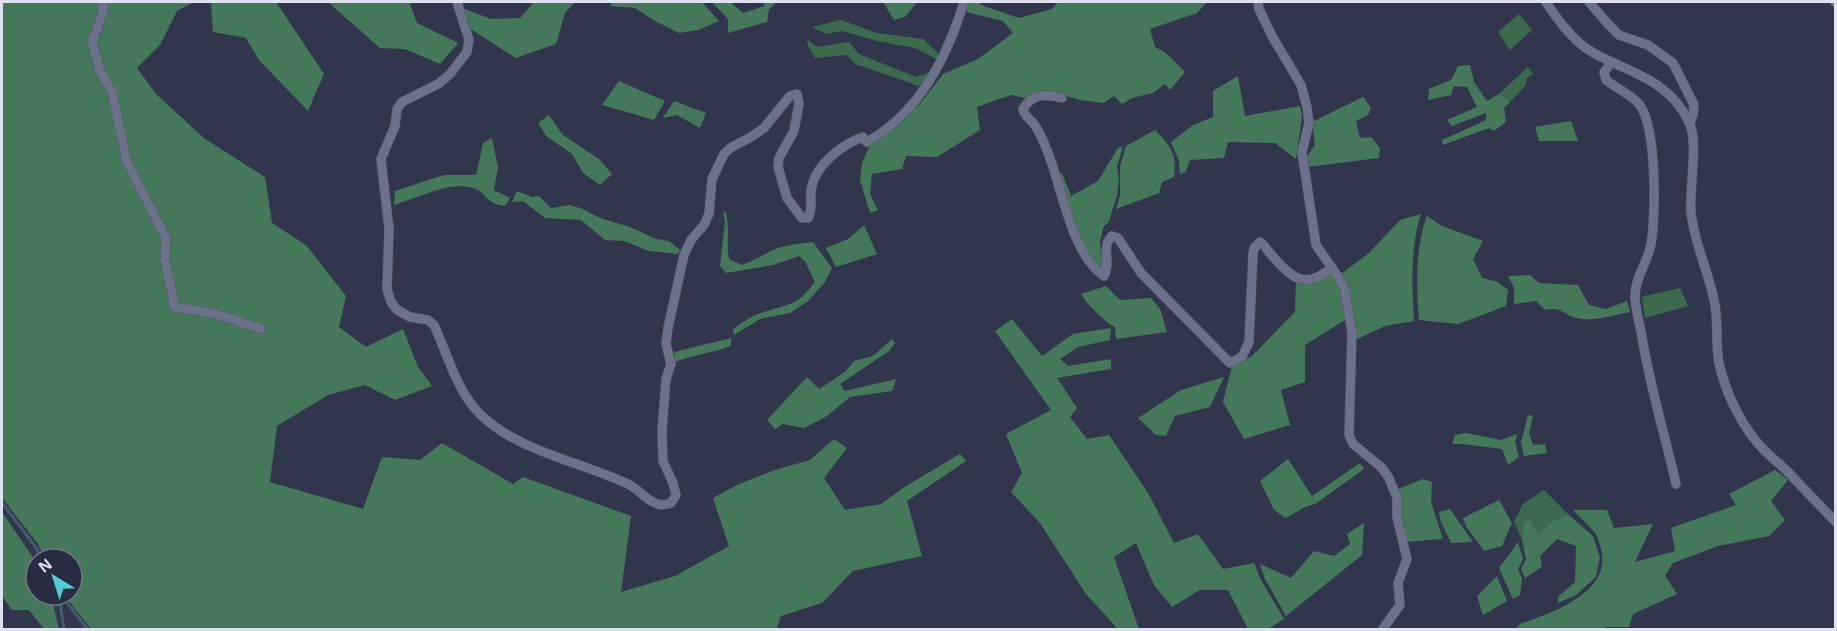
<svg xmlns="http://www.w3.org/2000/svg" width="1837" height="631" font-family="Arial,sans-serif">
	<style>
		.green { fill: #3b6a4e }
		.forest { fill: #45785a }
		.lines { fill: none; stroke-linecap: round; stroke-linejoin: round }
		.stream { stroke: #465b6a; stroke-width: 3 }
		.minor-casing { stroke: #515467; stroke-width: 10 }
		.minor { stroke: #6c718a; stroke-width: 9 }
	</style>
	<rect width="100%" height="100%" fill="#32364c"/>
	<!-- green -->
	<g class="green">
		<polygon points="1519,14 1532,30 1510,50 1498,32"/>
		<polygon points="841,20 877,33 923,39 939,54 938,60 915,48 877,41 842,31 826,34 812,27"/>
		<polygon points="807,39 817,47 849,42 859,54 916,77 932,72 919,86 855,64 847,55 815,58 808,46"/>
		<polygon points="1528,67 1533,74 1527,78 1526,85 1510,102 1499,94"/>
		<polygon points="1680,288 1688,306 1645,318 1642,297"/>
		<polygon points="1544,490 1569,515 1553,521 1538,538 1524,523 1522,540 1514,522 1523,504"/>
	</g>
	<!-- forest -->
	<g class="forest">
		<polygon points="2,2 194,2 177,11 160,45 137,68 156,94 205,139 265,177 272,223 306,245 346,296 339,327 366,347 403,329 418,367 432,386 395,400 365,385 328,395 277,426 270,482 363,509 382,457 420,460 442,443 513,484 523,477 631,516 621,592 675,576 729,546 713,498 739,484 775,470 810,460 834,439 847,448 824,478 845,510 881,504 906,486 960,454 966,461 907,501 922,556 853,571 822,603 781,616 776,630 91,629 64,595 72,595 72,559 45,559 38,544 2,498"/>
		<polygon points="211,2 276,2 324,74 308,111 259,60 246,38 213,32"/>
		<polygon points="328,2 415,2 410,4 417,23 458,43 440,64 405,49 380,48"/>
		<polygon points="534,2 575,2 565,13 556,44 516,58 469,28 465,9 491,19 520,18"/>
		<polygon points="612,2 702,2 719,21 698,30 679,33 655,21 635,8 610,6"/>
		<polygon points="712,2 730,2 743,13 765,6 763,2 777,2 769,9 767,22 728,33 728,19"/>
		<polygon points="883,2 917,2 905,17 894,20"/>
		<polygon points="969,2 979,2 981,5 1019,18 1052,9 1058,2 1206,3 1197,13 1150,29 1155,47 1165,52 1185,72 1170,90 1165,84 1153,93 1132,98 1122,104 1114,96 1104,103 1080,100 1046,90 1027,98 1011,95 977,107 980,130 937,157 906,156 902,169 872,174 870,194 878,210 870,213 860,180 862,163 870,145 920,104 943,74 978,59 1013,33 1003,21 966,12"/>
		<polygon points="1470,65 1474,82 1487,101 1499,94 1510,102 1504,108 1506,122 1494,131 1489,128 1443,145 1442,140 1486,120 1486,113 1452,126 1447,120 1477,107 1467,87 1454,86 1451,95 1428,100 1429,89 1451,80 1458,66"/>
		<polygon points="1238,76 1245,116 1300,106 1302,116 1296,159 1275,143 1228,142 1224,158 1190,160 1186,171 1180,175 1179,161 1171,142 1193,125 1213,117 1213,91"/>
		<polygon points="619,81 665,101 654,120 602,105"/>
		<polygon points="1363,97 1371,108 1368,115 1356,121 1360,138 1371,137 1380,148 1379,158 1307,167 1308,155 1315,145 1312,122"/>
		<polygon points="674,101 706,113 700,128 677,115 663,118"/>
		<polygon points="549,115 563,135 599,159 612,174 600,185 583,173 572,154 546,136 538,123"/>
		<polygon points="1571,121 1578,141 1539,141 1535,127"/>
		<path d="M1155,130C1171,146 1177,154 1174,177L1162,182L1159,193L1116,209L1120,196V166L1126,146Z"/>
		<path d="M492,138L498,167L494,190L510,198L505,206C483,203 486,191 473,188C449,181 418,198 394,205L395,191L444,175H476L483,143Z"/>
		<polygon points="1123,146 1117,167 1119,180 1117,195 1109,221 1103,228 1100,242 1101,252 1105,263 1102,270 1089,256 1081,239 1057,176 1062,173 1071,196 1098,181 1118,148"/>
		<polygon points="517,191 532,197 539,196 551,208 570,205 583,209 600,218 630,227 656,239 669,241 680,250 678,254 649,251 624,241 605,240 581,220 545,218 523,201 512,202"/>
		<path d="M723,211L726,213C730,229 726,243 729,259L742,265C752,261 760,257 769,252C781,245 799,244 813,242L832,268L825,282L808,301L790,313L760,319L734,335L733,329C741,324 749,317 758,314C786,304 796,308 815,282L805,261L799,256L773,265L726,273L720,266L725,222Z"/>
		<path d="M1421,214C1410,247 1412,286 1414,321L1385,326L1355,340L1341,274L1369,253L1400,220Z"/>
		<path d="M1427,216L1442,226L1483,241L1473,259L1482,278L1498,282L1508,290L1506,306L1458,324L1419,320C1416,286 1415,248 1427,216Z"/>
		<polygon points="864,225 877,254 836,267 826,248 848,239"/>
		<path d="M1332,274L1342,291L1345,320L1305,345V382L1281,390L1290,425L1244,439L1223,402L1232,366L1252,356L1295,312L1296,282C1310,286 1320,281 1332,274Z"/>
		<path d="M1530,275L1539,283L1578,285L1589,305L1606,309L1627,301L1630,312C1614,315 1593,322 1577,318C1562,315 1563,306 1545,310L1536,301L1514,304V288L1508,276Z"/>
		<path d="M1106,286L1120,300L1151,298L1160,309L1167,332L1116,339L1115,327C1107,324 1084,301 1081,294Z"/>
		<polygon points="1012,319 1042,356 1073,334 1111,328 1110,340 1078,347 1060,359 1068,366 1111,359 1111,369 1057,378 1077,408 1070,417 1087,439 1109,435 1148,493 1174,543 1198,534 1223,569 1254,563 1261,580 1284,619 1268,629 1248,629 1228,590 1200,590 1172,607 1154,585 1136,543 1114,557 1139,629 1118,629 1086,594 1040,523 1011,492 1022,473 1006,434 1051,410 995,331"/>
		<path d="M731,338V346C712,353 694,355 675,362L674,352Z"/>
		<polygon points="892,339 895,343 889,351 840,384 845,391 896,379 892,391 850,397 827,416 804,428 783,424 775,429 767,420 807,377 819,389 845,372 854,361 873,356"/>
		<polygon points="1224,377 1210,407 1175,416 1166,436 1156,435 1138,418 1181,390"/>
		<polygon points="1528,415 1533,416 1529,433 1533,445 1545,444 1547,453 1524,456 1521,442"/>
		<polygon points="1466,433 1501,440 1517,434 1515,442 1519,457 1508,465 1502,449 1463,444 1452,444 1455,435"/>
		<polygon points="1288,459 1312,496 1360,463 1364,469 1315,504 1305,507 1286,518 1274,510 1260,481"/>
		<path d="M1775,470L1788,480L1771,501L1785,520L1769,536L1718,546L1673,563L1665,576L1677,594L1633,614L1629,627H1605L1604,630L1516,629L1520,624C1553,612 1615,592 1600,546C1599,542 1598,537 1595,533C1589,525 1580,518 1573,510H1607L1614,528L1653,524L1635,562L1675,551L1671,528L1736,505L1729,494Z"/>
		<polygon points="1423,479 1432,482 1431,502 1443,539 1405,542 1396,490"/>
		<polygon points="1499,500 1512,523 1502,546 1484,551 1466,526 1463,518"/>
		<polygon points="1450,509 1473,542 1451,543 1440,520 1439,512"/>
		<polygon points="2,512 36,562 36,595 51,595 59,629 44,629 29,610 12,610 2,596"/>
		<polygon points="1569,515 1593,536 1600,557 1596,577 1576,595 1558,603 1558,597 1575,582 1576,546 1557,539 1540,556 1542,567 1525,578 1521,569 1526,559 1522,540 1524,523 1531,521 1538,537 1553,521"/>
		<polygon points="1364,523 1362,555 1286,616 1265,579 1260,564 1291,578 1314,551 1334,556 1350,544 1347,534"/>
		<polygon points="1518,542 1523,559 1518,569 1522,579 1520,595 1513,599 1499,568"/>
		<polygon points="1497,576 1507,601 1483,615 1477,596"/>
	</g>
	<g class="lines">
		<!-- stream -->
		<g class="stream">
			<polyline points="2,503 35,546 42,559"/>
			<polyline points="59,595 64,630"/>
			<polyline points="61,595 88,630"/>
		</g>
		<defs>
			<g id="minor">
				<polyline points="102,2 104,10 92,41 100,71 112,92 127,162 166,238 165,260 175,307 213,313 261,329"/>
				<path d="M457,2L469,40L467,52L450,74L438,84L402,102L397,109L395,126L381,159L389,229L387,289L391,302L397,310L410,317L428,320L434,325C447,353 457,392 480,414C517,451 581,462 628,484C639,489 646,501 658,504C662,506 667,504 671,503L676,495L673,483L663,461L662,430L666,379L671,364L666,344L668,328L684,255L691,240L704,225L709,214L712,179L724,154L730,148L751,137L764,128L790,96L797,94L799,103L794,131L779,158L778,167L787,198L802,218H808C813,209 810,200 811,190C815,165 841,145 863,137L867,142C920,112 947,57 964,2"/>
				<polyline points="1258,2 1259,9 1272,36 1301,85 1307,107 1309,123 1302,152 1316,245 1339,278 1344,288 1352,332 1349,435 1353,444 1381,467 1389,478 1397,498 1397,517 1407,559 1398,583 1400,605 1382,630"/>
				<path d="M1546,2C1557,19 1573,41 1592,52C1628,73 1668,78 1689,122C1699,142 1689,188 1691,212C1694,243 1708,270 1714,300C1719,321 1715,343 1719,363C1725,390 1738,419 1756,441C1765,453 1778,462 1789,473C1804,489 1820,506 1836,522"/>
				<polyline points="1589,2 1608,24 1619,35 1648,45 1673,63 1694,105 1693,115 1690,123"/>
				<polyline points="1835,2 1836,2"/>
				<path d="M1612,62L1604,72L1606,80C1616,88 1630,94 1639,104C1657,126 1656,216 1651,244C1648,262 1635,277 1635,296C1635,309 1640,324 1642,337C1650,387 1665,435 1676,484"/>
				<path d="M1062,98C1046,94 1032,93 1023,109C1025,117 1028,117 1033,123C1038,128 1041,136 1044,143C1061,178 1069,253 1104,276C1112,261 1100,247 1112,236L1118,238L1141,273L1230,363L1242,357L1249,342L1253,254L1254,248L1260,242C1265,245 1266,248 1269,252C1290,277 1305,292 1332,267"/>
			</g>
		</defs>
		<!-- minor casing -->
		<use href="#minor" class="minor-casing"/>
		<!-- minor -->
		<use href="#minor" class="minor"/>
	</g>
	<!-- border -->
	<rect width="1837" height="631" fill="none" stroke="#dfe2f0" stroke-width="6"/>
	<!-- north arrow -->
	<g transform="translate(54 577) rotate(322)"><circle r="28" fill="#282c41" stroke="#717587" stroke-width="1.5"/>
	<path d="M0-4.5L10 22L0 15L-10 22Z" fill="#51ccd3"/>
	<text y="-9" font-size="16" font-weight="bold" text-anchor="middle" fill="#dfe2f0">N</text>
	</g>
</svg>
